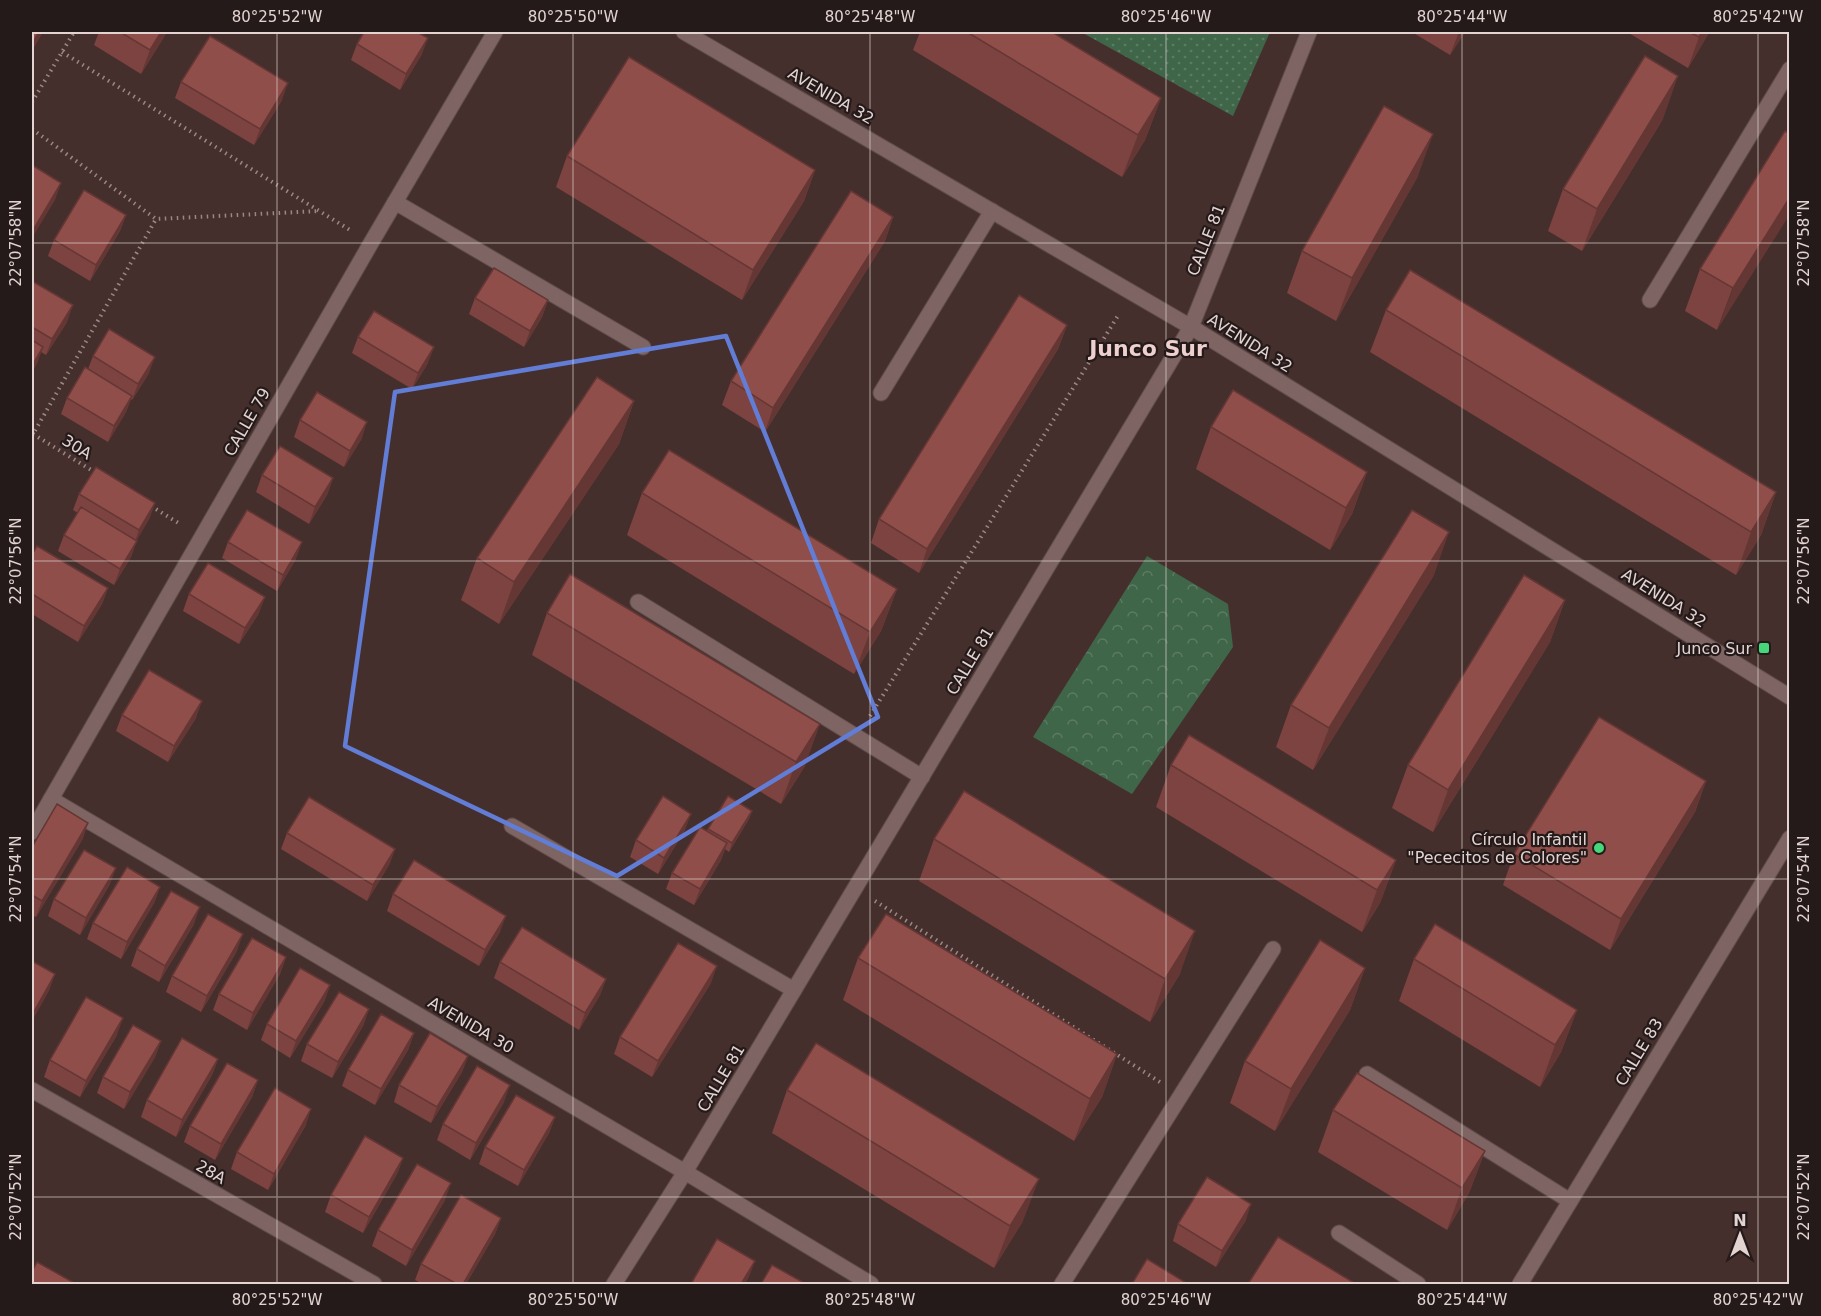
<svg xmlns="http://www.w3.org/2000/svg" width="1821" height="1316" font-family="'DejaVu Sans',sans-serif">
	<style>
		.grass { fill: url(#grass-dots) }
		.forest { fill: url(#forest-crowns) }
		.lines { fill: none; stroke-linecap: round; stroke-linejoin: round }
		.lane-casing { stroke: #5f4c4b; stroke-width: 17 }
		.street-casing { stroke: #5f4c4b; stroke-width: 17 }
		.secondary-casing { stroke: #5f4c4b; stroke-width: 17 }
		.path { stroke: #9b8886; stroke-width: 4; stroke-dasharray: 1.5 4.5; stroke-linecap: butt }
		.lane { stroke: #7e6563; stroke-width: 15 }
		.street { stroke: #7e6563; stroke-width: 15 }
		.secondary { stroke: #7e6563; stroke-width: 15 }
		.wall { fill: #7c4340 }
		.shaded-wall { fill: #653734 }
		.building { fill: #904e4a; stroke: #653734; stroke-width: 1.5 }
		.marked { fill: none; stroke: #627dd6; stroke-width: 4.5; stroke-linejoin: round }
		.ticks { fill: none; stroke: #e3d4d2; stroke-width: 1.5; stroke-opacity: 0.45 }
		.poi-dot { fill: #46d77a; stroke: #241a19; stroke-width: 2 }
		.labels { text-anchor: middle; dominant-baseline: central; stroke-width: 4.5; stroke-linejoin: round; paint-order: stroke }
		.street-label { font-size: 16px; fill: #e3d4d2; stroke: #241a19 }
		.poi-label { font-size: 16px; fill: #e3d4d2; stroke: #241a19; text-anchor: end }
		.district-label { font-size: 22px; font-weight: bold; fill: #eed1cf; stroke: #241a19 }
		.neatline { fill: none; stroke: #e3d4d2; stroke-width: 2 }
		.ticks-label { font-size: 15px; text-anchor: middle; fill: #e3d4d2 }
	</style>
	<defs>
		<pattern id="grass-dots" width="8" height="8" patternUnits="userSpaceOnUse" patternTransform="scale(1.5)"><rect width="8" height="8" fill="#3f6649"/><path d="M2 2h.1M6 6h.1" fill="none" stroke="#5b7b62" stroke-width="1.8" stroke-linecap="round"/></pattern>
		<pattern id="forest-crowns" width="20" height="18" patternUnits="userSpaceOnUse" patternTransform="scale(1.5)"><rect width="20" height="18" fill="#3f6649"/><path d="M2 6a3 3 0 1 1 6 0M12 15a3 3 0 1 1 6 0" fill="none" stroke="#5b7b62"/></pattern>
	</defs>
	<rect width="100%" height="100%" fill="#452f2d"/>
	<!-- grass -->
	<polygon class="grass" points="1081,32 1270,32 1233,116"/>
	<!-- forest -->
	<polygon class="forest" points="1147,556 1228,604 1233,647 1132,794 1033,737"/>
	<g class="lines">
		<defs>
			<g id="lane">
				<polyline points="395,202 643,347"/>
				<polyline points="881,393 992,211"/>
				<polyline points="512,826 794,990"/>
				<polyline points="1367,1074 1570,1201"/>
				<polyline points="1339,1233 1418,1284"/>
			</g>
			<g id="street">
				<polyline points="684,32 1191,327"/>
				<polyline points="1650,300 1790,69"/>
				<polyline points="638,602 922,777"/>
				<polyline points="51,799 685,1172 871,1284"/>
				<polyline points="32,832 371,243 495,32"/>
				<polyline points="32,1090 374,1284"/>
				<polyline points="1062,1284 1273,949"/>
				<polyline points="1520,1284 1790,838"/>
			</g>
			<g id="secondary">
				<polyline points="1191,327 1790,697"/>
				<polyline points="614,1284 685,1172 1191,327 1309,32"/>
			</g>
		</defs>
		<!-- lane casing -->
		<use href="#lane" class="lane-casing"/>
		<!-- street casing -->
		<use href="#street" class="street-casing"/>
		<!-- secondary casing -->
		<use href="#secondary" class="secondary-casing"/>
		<!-- path -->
		<g class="path">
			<polyline points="62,52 350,230"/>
			<polyline points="32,102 74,32"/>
			<polyline points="32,129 156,219 319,211"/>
			<polyline points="33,434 96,473"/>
			<polyline points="32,436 156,219"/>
			<polyline points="151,506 180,524"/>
			<polyline points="870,716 1119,314"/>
			<polyline points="875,901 1160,1082"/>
		</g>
		<!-- lane -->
		<use href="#lane" class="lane"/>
		<!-- street -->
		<use href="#street" class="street"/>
		<!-- secondary -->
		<use href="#secondary" class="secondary"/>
	</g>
	<!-- wall -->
	<g class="wall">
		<polygon points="99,32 167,32 141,74 94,45"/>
		<polygon points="920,32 1052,32 1161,98 1145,140 1122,177 913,50"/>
		<polygon points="1412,32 1465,32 1450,55"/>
		<polygon points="1627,32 1709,32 1707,36 1688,68"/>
		<polygon points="357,44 422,54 400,90 351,60"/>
		<polygon points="181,82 282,100 254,145 175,98"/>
		<polygon points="1663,119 1582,251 1548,231 1563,189"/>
		<polygon points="1790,134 1717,330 1685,311 1700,269"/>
		<polygon points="567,156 815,170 804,201 742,300 556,187"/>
		<polygon points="1418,176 1336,321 1287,293 1302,251"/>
		<polygon points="126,215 120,231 90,281 48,256 54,240"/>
		<polygon points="893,217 885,241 765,432 722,405 731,381"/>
		<polygon points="32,281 67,322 46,355 41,352 37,363 32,372"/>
		<polygon points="475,298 548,300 542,317 524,347 469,314"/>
		<polygon points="1386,310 1776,492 1761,535 1736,575 1370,352"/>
		<polygon points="1067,325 1058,349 919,573 871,543 879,519"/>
		<polygon points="358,337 428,363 412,389 352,353"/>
		<polygon points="93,356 149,373 132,400 131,399 126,412 108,442 61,414 67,398 88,369"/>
		<polygon points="634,401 619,444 499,624 461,600 477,558"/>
		<polygon points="300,420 362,438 344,467 294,437"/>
		<polygon points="1211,427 1367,472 1352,514 1330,550 1196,469"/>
		<polygon points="262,475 333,478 327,495 309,524 256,492"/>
		<polygon points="642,493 897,589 881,631 854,674 627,535"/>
		<polygon points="79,494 155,503 149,519 136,541 131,557 114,585 58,551 64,535 78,513 73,510"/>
		<polygon points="228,542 296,559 277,591 222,558"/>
		<polygon points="32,555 108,588 102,604 78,642 32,614"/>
		<polygon points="1434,575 1313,770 1276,747 1291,705"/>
		<polygon points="189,594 259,613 239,644 183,611"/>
		<polygon points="1565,600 1550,642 1433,832 1392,808 1408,765"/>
		<polygon points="547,613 805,766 781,804 532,655"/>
		<polygon points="122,715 196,718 168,762 116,731"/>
		<polygon points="1171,765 1396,860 1380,903 1362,932 1156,807"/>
		<polygon points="1706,781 1695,812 1610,950 1503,885 1514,854"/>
		<polygon points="752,811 749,819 729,852 725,849 721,860 694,905 666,889 672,873 708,829"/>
		<polygon points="88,823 82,840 36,917 32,915 32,847"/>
		<polygon points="685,830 658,874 630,857 636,840"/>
		<polygon points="287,833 395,849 389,865 367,901 281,849"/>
		<polygon points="934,839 1180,974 1150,1022 919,881"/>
		<polygon points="110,884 80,935 48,916 54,899"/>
		<polygon points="160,887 154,903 121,959 87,939 93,923"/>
		<polygon points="393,894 500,932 479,966 387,911"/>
		<polygon points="194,924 159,982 131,966 137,949"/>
		<polygon points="237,951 201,1012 166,992 172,976"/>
		<polygon points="286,957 280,974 247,1030 213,1010 219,994"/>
		<polygon points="858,958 1117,1054 1102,1097 1074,1141 843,1000"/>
		<polygon points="1414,959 1577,1010 1561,1052 1540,1087 1399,1001"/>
		<polygon points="500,962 606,979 600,995 579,1030 494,978"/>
		<polygon points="1365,968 1350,1010 1275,1131 1230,1103 1245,1061"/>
		<polygon points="711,983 652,1077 614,1054 620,1037"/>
		<polygon points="330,985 324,1002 290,1058 261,1040 267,1024"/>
		<polygon points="369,1009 363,1026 332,1078 301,1061 307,1044"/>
		<polygon points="414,1033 408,1050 375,1105 342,1086 348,1070"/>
		<polygon points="117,1035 80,1097 44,1077 50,1060"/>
		<polygon points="161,1041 155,1057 124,1109 97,1093 103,1077"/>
		<polygon points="468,1056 462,1072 431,1123 394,1102 399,1085"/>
		<polygon points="218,1059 212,1075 176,1137 141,1117 147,1100"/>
		<polygon points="258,1080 252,1097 215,1160 184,1142 190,1126"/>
		<polygon points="787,1090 1023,1221 994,1268 772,1133"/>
		<polygon points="504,1102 470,1160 437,1140 443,1124"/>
		<polygon points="1333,1110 1485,1151 1469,1193 1447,1230 1318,1152"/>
		<polygon points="555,1117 549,1133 518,1186 479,1164 485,1147"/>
		<polygon points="306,1125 268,1190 231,1169 237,1152"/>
		<polygon points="403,1158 397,1174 363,1233 325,1212 331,1195"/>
		<polygon points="445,1200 406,1266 372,1246 378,1230"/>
		<polygon points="501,1218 495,1234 466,1284 422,1284 415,1280 421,1264"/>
		<polygon points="1246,1220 1216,1267 1173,1241 1178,1224"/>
	</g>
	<!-- shaded-wall -->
	<g class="shaded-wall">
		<polygon points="39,32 43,32 32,51 32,44"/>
		<polygon points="161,32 167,32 141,74 150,50"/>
		<polygon points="1459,32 1465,32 1450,55"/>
		<polygon points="1702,32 1709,32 1707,36 1688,68 1699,37"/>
		<polygon points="428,38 422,54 400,90 406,74"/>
		<polygon points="1678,76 1663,119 1582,251 1597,209"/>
		<polygon points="288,83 282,100 254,145 260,129"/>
		<polygon points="1161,98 1145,140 1122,177 1138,135"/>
		<polygon points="1433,134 1418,176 1336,321 1352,278"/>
		<polygon points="815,170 804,201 742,300 753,270"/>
		<polygon points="61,183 55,200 32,238 32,232"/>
		<polygon points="1790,197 1790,214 1717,330 1733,288"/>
		<polygon points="126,215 120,231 90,281 96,265"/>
		<polygon points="893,217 885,241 765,432 773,408"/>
		<polygon points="548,300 542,317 524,347 530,331"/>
		<polygon points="73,305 67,322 46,355 52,339"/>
		<polygon points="1067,325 1058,349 919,573 927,549"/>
		<polygon points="43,347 37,363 32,372 32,366"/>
		<polygon points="434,347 428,363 412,389 418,373"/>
		<polygon points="155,357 149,373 132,400 138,384"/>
		<polygon points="132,396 126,412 108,442 114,426"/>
		<polygon points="634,401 619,444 499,624 514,582"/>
		<polygon points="367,422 362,438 344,467 350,451"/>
		<polygon points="1367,472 1352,514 1330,550 1346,508"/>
		<polygon points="333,478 327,495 309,524 315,507"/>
		<polygon points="1776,492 1761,535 1736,575 1751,532"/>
		<polygon points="155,503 149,519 133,547 139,530"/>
		<polygon points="1449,532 1434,575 1313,770 1329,728"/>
		<polygon points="137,541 131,557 114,585 120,569"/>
		<polygon points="302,542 296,559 277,591 283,575"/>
		<polygon points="108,588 102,604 78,642 84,626"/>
		<polygon points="897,589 881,631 854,674 870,632"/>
		<polygon points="265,597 259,613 239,644 245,628"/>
		<polygon points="1565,600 1550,642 1433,832 1448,790"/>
		<polygon points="202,701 196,718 168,762 174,746"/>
		<polygon points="820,724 805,766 781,804 796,762"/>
		<polygon points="1706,781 1695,812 1610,950 1621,919"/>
		<polygon points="752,811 749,819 729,852 732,843"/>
		<polygon points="691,814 685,830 658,874 664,858"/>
		<polygon points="88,823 82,840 36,917 42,901"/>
		<polygon points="727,843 721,860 694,905 700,889"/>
		<polygon points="395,849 389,865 367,901 373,885"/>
		<polygon points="1396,860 1380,903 1362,932 1377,890"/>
		<polygon points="116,868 110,884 80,935 86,918"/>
		<polygon points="160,887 154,903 121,959 127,942"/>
		<polygon points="200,907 194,924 159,982 165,966"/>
		<polygon points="506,916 500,932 479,966 485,950"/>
		<polygon points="1195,931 1180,974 1150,1022 1165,979"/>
		<polygon points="243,934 237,951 201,1012 207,996"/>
		<polygon points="286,957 280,974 247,1030 253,1013"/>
		<polygon points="717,966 711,983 652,1077 658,1061"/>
		<polygon points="1365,968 1350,1010 1275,1131 1291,1089"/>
		<polygon points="55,974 49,991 32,1021 32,1015"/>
		<polygon points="606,979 600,995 579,1030 585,1013"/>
		<polygon points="330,985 324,1002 290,1058 296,1041"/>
		<polygon points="369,1009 363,1026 332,1078 338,1062"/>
		<polygon points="1577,1010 1561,1052 1540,1087 1555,1045"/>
		<polygon points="123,1018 117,1035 80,1097 86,1081"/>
		<polygon points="414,1033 408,1050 375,1105 381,1089"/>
		<polygon points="161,1041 155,1057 124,1109 130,1092"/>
		<polygon points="1117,1054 1102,1097 1074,1141 1090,1099"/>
		<polygon points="468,1056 462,1072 431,1123 437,1107"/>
		<polygon points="218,1059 212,1075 176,1137 182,1120"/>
		<polygon points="258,1080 252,1097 215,1160 221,1144"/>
		<polygon points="510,1085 504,1102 470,1160 476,1143"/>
		<polygon points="311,1109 306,1125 268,1190 274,1174"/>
		<polygon points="555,1117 549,1133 518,1186 524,1170"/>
		<polygon points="1485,1151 1469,1193 1447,1230 1462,1188"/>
		<polygon points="403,1158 397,1174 363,1233 369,1217"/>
		<polygon points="1039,1179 1023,1221 994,1268 1010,1226"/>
		<polygon points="451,1183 445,1200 406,1266 412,1250"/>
		<polygon points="1251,1204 1246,1220 1216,1267 1222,1251"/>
		<polygon points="501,1218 495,1234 466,1284 463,1284"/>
		<polygon points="755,1261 749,1277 745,1284 741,1284"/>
	</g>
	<!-- building -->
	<g class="building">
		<polygon points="32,32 39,32 32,44"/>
		<polygon points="120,32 161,32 150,50"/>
		<polygon points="364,32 417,32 428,38 406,74 357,44"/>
		<polygon points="967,32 1052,32 1161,98 1138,135"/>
		<polygon points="1689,32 1702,32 1699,37"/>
		<polygon points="210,36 288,83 260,129 181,82"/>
		<polygon points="1645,56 1678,76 1597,209 1563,189"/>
		<polygon points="629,57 815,170 753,270 567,156"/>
		<polygon points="1384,106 1433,134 1352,278 1302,251"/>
		<polygon points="1785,131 1790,134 1790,197 1733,288 1700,269"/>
		<polygon points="32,165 61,183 32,232"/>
		<polygon points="84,190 126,215 96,265 54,240"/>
		<polygon points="851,191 893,217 773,408 731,381"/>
		<polygon points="494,268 548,300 530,331 475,298"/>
		<polygon points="1410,270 1776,492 1751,532 1386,310"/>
		<polygon points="32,281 73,305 52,339 32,327"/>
		<polygon points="1019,295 1067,325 927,549 879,519"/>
		<polygon points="374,311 434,347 418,373 358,337"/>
		<polygon points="109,329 155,357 138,384 93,356"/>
		<polygon points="32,340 43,347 32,366"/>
		<polygon points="85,367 132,396 114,426 67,398"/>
		<polygon points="597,377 634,401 514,582 477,558"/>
		<polygon points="1233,390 1367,472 1346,508 1211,427"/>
		<polygon points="317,392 367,422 350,451 300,420"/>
		<polygon points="280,446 333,478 315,507 262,475"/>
		<polygon points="669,450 897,589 870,632 642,493"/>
		<polygon points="96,467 155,503 139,530 79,494"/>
		<polygon points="81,507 137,541 120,569 64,535"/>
		<polygon points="247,510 302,542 283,575 228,542"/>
		<polygon points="1412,510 1449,532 1329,728 1291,705"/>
		<polygon points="37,546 108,588 84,626 32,594 32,555"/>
		<polygon points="208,563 265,597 245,628 189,594"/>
		<polygon points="570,574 820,724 796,762 547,613"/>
		<polygon points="1524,575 1565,600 1448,790 1408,765"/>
		<polygon points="149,670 202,701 174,746 122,715"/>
		<polygon points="1599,717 1706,781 1621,919 1514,854"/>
		<polygon points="1189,735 1396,860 1377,890 1171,765"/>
		<polygon points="964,791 1195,931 1165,979 934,839"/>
		<polygon points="663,796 691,814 664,858 636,840"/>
		<polygon points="728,796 752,811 732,843 708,829"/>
		<polygon points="309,797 395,849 373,885 287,833"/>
		<polygon points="57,804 88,823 42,901 32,895 32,847"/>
		<polygon points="700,827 727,843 700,889 672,873"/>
		<polygon points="84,850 116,868 86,918 54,899"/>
		<polygon points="414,860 506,916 485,950 393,894"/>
		<polygon points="127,867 160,887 127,942 93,923"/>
		<polygon points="171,891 200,907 165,966 137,949"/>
		<polygon points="208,914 243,934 207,996 172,976"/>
		<polygon points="886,914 1117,1054 1090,1099 858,958"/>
		<polygon points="1435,924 1577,1010 1555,1045 1414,959"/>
		<polygon points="522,927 606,979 585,1013 500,962"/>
		<polygon points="252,938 286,957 253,1013 219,994"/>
		<polygon points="1320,940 1365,968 1291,1089 1245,1061"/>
		<polygon points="678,943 717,966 658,1061 620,1037"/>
		<polygon points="32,961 55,974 32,1015"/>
		<polygon points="300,968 330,985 296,1041 267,1024"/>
		<polygon points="339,992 369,1009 338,1062 307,1044"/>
		<polygon points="86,997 123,1018 86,1081 50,1060"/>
		<polygon points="381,1014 414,1033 381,1089 348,1070"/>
		<polygon points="133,1025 161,1041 130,1092 103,1077"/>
		<polygon points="430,1033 468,1056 437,1107 399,1085"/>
		<polygon points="182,1038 218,1059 182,1120 147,1100"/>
		<polygon points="816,1043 1039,1179 1010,1226 787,1090"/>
		<polygon points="227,1063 258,1080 221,1144 190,1126"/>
		<polygon points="477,1066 510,1085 476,1143 443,1124"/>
		<polygon points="1357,1073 1485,1151 1462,1188 1333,1110"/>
		<polygon points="275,1088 311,1109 274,1174 237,1152"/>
		<polygon points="516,1095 555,1117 524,1170 485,1147"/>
		<polygon points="365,1136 403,1158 369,1217 331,1195"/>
		<polygon points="417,1164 451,1183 412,1250 378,1230"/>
		<polygon points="1207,1177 1251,1204 1222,1251 1178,1224"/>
		<polygon points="461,1195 501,1218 463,1284 457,1284 421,1264"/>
		<polygon points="1278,1237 1356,1284 1248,1284"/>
		<polygon points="717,1239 755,1261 741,1284 691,1284"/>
		<polygon points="1147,1259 1188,1284 1132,1284"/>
		<polygon points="37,1262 76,1284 32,1284 32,1272"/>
		<polygon points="772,1265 806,1284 761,1284"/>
	</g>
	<!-- marked area -->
	<path class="marked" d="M726,336L878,717L617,876L345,746L395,392Z"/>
	<!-- ticks -->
	<path class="ticks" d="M277,32V1284M573,32V1284M870,32V1284M1166,32V1284M1462,32V1284M1758,32V1284M32,243H1790M32,561H1790M32,879H1790M32,1197H1790"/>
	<!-- markers -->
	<g class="poi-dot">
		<rect x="1758" y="642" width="12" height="12" rx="3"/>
		<circle cx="1599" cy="848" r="6"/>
	</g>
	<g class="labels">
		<!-- street labels -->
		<g class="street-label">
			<text transform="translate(831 96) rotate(30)">AVENIDA 32</text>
			<text transform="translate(1206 240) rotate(-68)">CALLE 81</text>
			<text transform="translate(1250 343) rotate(32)">AVENIDA 32</text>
			<text transform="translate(247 422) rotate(-60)">CALLE 79</text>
			<text transform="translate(77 447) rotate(32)">30A</text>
			<text transform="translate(1664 598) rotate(32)">AVENIDA 32</text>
			<text transform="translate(970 661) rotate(-59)">CALLE 81</text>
			<text transform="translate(471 1025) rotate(30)">AVENIDA 30</text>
			<text transform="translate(1639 1052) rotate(-59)">CALLE 83</text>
			<text transform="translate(721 1078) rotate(-59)">CALLE 81</text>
			<text transform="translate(211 1172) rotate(30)">28A</text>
		</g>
		<!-- poi labels -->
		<g class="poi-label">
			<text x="1752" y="648">Junco Sur</text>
			<text x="1587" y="839">Círculo Infantil<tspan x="1587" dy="18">"Pececitos de Colores"</tspan></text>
		</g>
		<!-- district labels -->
		<g class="district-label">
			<text x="1148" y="348">Junco Sur</text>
		</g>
	</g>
	<!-- border -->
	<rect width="1821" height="1316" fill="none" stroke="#241a19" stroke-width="66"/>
	<!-- north arrow -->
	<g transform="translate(1740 1235)" stroke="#241a19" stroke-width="4.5" paint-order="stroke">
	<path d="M0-4.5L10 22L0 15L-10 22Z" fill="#e3d4d2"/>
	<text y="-9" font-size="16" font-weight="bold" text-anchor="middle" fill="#e3d4d2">N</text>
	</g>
	<rect x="33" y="33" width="1755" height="1250" class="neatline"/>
	<g class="ticks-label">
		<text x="277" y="22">80°25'52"W</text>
		<text x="573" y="22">80°25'50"W</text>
		<text x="870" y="22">80°25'48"W</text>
		<text x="1166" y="22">80°25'46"W</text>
		<text x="1462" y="22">80°25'44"W</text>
		<text x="1758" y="22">80°25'42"W</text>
		<text transform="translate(16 243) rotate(-90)" y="5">22°07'58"N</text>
		<text transform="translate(1804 243) rotate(-90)" y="5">22°07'58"N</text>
		<text transform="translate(16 561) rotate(-90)" y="5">22°07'56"N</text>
		<text transform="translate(1804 561) rotate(-90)" y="5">22°07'56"N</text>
		<text transform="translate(16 879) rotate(-90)" y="5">22°07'54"N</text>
		<text transform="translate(1804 879) rotate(-90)" y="5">22°07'54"N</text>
		<text transform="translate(16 1197) rotate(-90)" y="5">22°07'52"N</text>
		<text transform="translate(1804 1197) rotate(-90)" y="5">22°07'52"N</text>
		<text x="277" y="1305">80°25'52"W</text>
		<text x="573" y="1305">80°25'50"W</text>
		<text x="870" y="1305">80°25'48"W</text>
		<text x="1166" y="1305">80°25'46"W</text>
		<text x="1462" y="1305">80°25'44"W</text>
		<text x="1758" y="1305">80°25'42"W</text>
	</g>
</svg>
